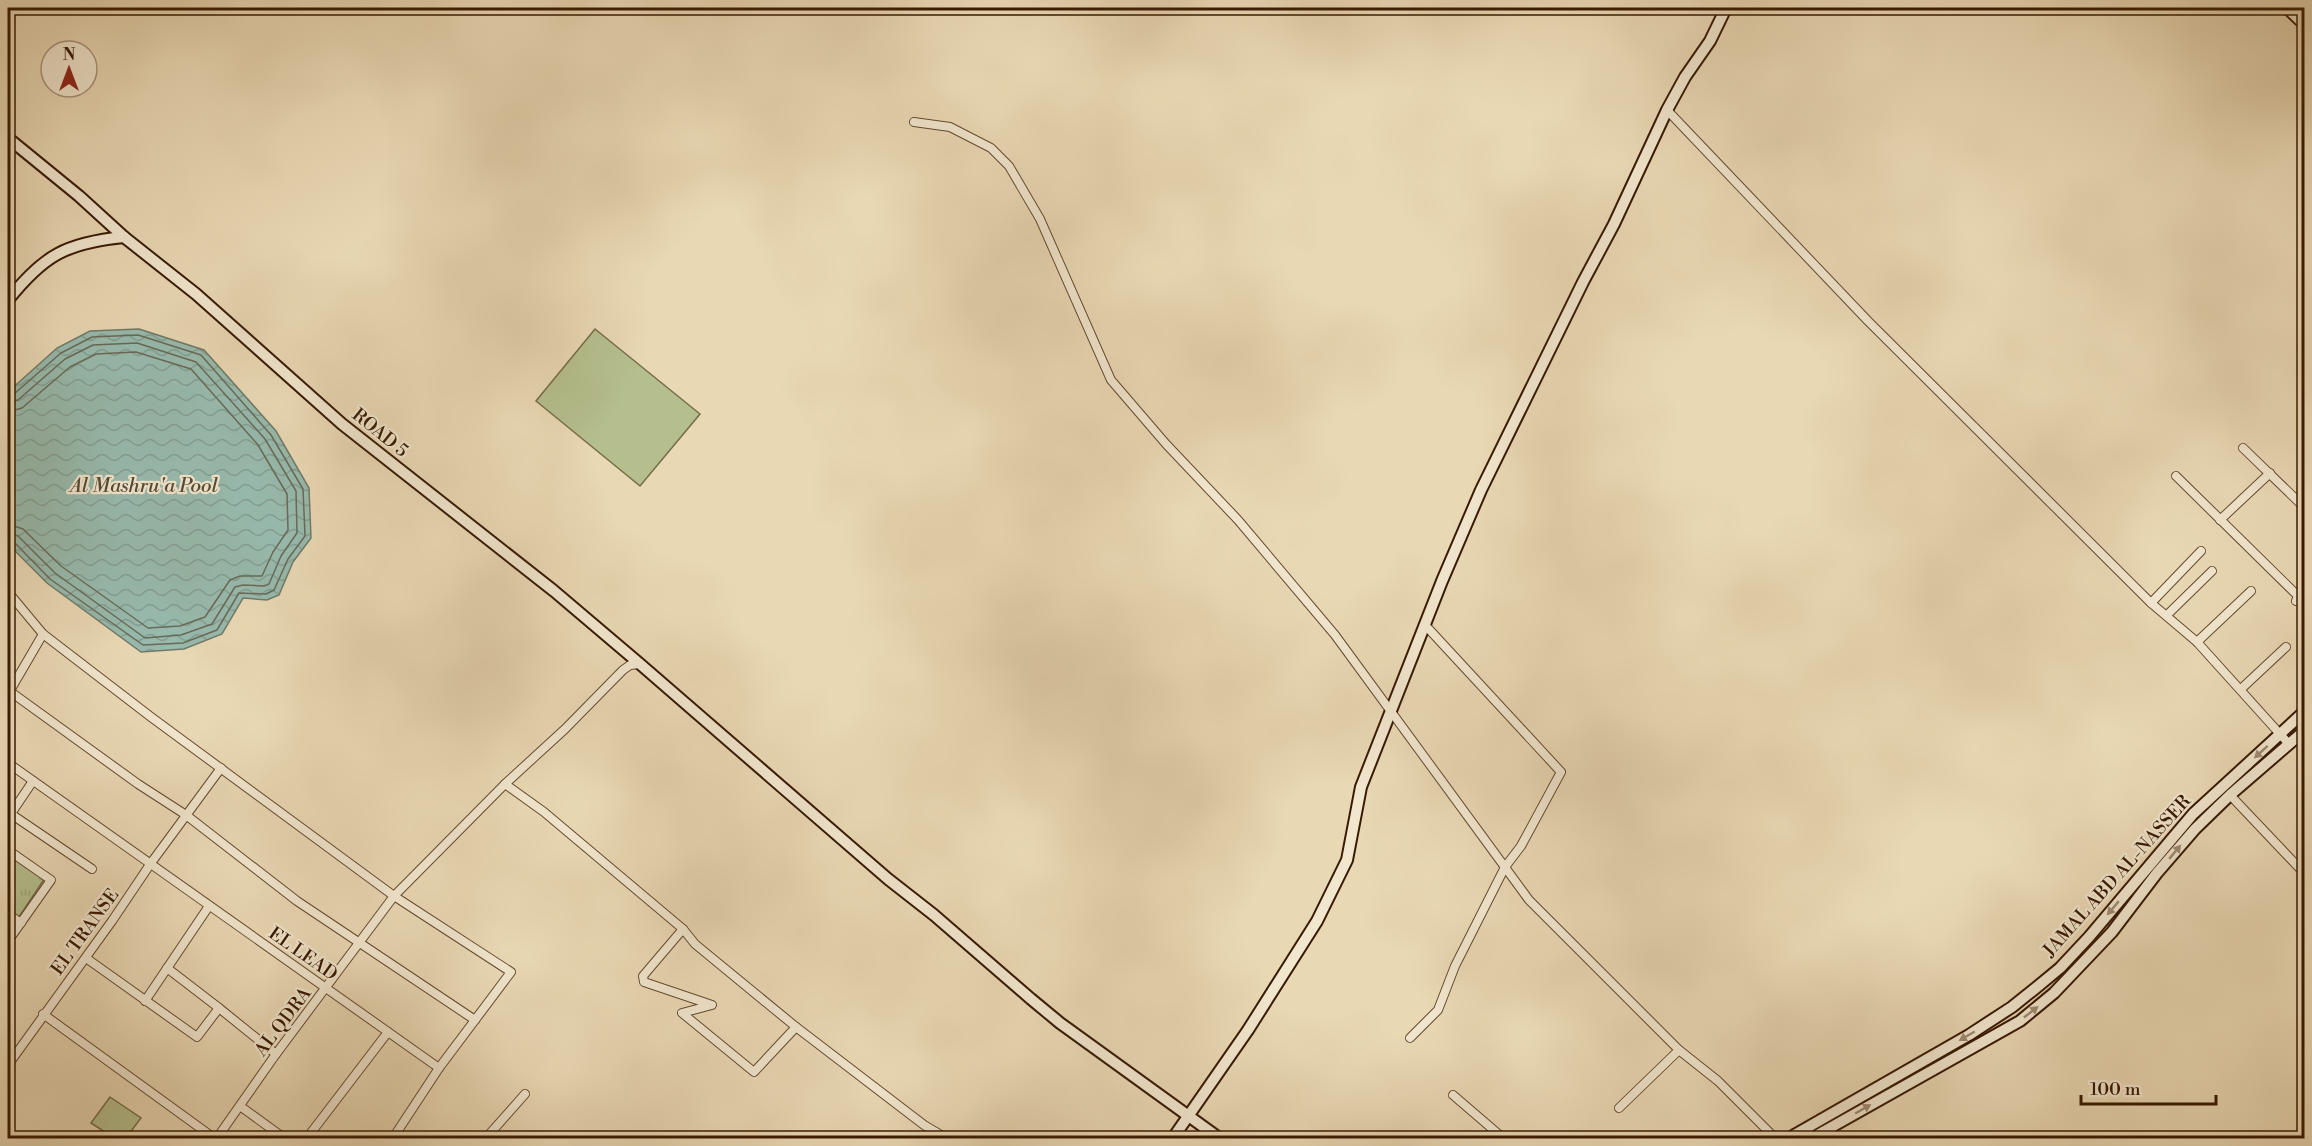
<svg xmlns="http://www.w3.org/2000/svg" width="2312" height="1146" font-family="'Libre Bodoni',serif">
	<style>
		.grass { fill: #b5bf8e; stroke: #766c48; stroke-width: 1.5 }
		.park { fill: url(#park-tufts); stroke: #766c48; stroke-width: 1.5 }
		.water { fill: url(#water-waves); stroke: #717a69; stroke-width: 1.5 }
		.lines { fill: none; stroke-linecap: round; stroke-linejoin: round }
		.shore { stroke: #686a58; stroke-width: 1.5 }
		.street-casing { stroke: #644a2e; stroke-width: 10 }
		.secondary-casing { stroke: #381a02; stroke-width: 14 }
		.street { stroke: #f1e6ce; stroke-width: 8 }
		.secondary { stroke: #f1e6ce; stroke-width: 10 }
		.oneway { fill: #9e8a72 }
		.labels { text-anchor: middle; dominant-baseline: central; stroke-width: 4.5; stroke-linejoin: round; paint-order: stroke }
		.street-label { font-size: 18px; fill: #381a02; stroke: #f1e6ce }
		.water-label { font-size: 20px; font-style: italic; fill: #544a35; stroke: #f1e6ce }
	</style>
	<defs>
		<pattern id="park-tufts" width="24" height="20" patternUnits="userSpaceOnUse" patternTransform="scale(1.5)"><rect width="24" height="20" fill="#b5bf8e"/><path d="M3 7l-1-3M5 7V3M7 7l1-3M15 17l-1-3M17 17v-4M19 17l1-3" fill="none" stroke="#9ca479"/></pattern>
		<pattern id="water-waves" width="16" height="10" patternUnits="userSpaceOnUse" patternTransform="scale(1.5)"><rect width="16" height="10" fill="#97baad"/><path d="M0 5q4-4 8 0t8 0" fill="none" stroke="#839f93"/></pattern>
	</defs>
	<rect width="100%" height="100%" fill="#e9d8b4"/>
	<filter id="stains"><feTurbulence type="fractalNoise" baseFrequency=".00333" numOctaves="4"/><feColorMatrix values="0 0 0 0 .2 0 0 0 0 .09 0 0 0 0 .02 0 0 0 .5 -.17"/></filter>
	<radialGradient id="worn" r=".72"><stop offset=".6" stop-color="#630" stop-opacity="0"/><stop offset="1" stop-color="#630" stop-opacity=".3"/></radialGradient>
	<!-- grass -->
	<g class="grass">
		<polygon points="595,329 700,414 640,486 536,401"/>
		<polygon points="110,1097 141,1118 126,1138 114,1138 91,1123"/>
	</g>
	<!-- park -->
	<polygon class="park" points="8,853 45,878 19,917 8,910"/>
	<!-- water -->
	<polygon class="water" points="139,329 204,350 276,431 309,488 311,538 293,562 279,595 267,600 243,598 222,634 184,649 141,652 47,583 8,544 8,392 57,348 90,331"/>
	<g class="lines">
		<!-- shore -->
		<g class="shore">
			<polyline points="8,396 14,394 61,353 92,337 138,335 201,355 271,435 303,489 305,536 288,559 274,590 266,594 239,593 217,630 183,643 143,645 50,579 14,542 8,541"/>
			<polyline points="8,403 18,400 65,359 93,345 137,343 196,362 265,439 296,491 297,533 281,556 269,584 264,586 243,585 235,587 212,624 181,635 145,638 55,573 18,536 8,533"/>
			<polyline points="8,412 22,408 70,367 96,354 136,352 191,369 258,445 287,494 288,530 273,552 262,576 240,576 230,580 205,617 180,626 148,628 61,566 23,529 8,524"/>
		</g>
		<defs>
			<g id="street">
				<polyline points="1667,110 1868,321 2151,603 2197,642 2289,744"/>
				<polyline points="914,122 950,127 991,148 1009,166 1040,219 1111,380 1166,444 1238,520 1335,635 1529,900 1679,1050 1718,1081 1775,1138"/>
				<polyline points="2243,448 2304,507"/>
				<polyline points="2176,476 2298,596 2296,601"/>
				<polyline points="2220,520 2270,473"/>
				<polyline points="8,592 43,634 151,717 394,896 511,972 439,1068 393,1138"/>
				<polyline points="2151,603 2201,551"/>
				<polyline points="2167,615 2212,571"/>
				<polyline points="2197,642 2251,591"/>
				<polyline points="2241,689 2286,647"/>
				<polyline points="8,690 138,784 186,815 297,901 475,1020"/>
				<polyline points="8,694 43,634"/>
				<polyline points="8,763 439,1068"/>
				<polyline points="505,784 544,812 683,929 695,944 796,1027 924,1125 946,1138"/>
				<polyline points="2230,795 2304,873"/>
				<polyline points="11,814 92,869"/>
				<polyline points="8,818 33,781"/>
				<polyline points="8,850 51,880 8,941"/>
				<polyline points="8,914 21,923"/>
				<polyline points="683,929 643,976 644,982 712,1005 682,1013 754,1072 796,1027"/>
				<polyline points="86,958 197,1037 219,1008 276,1054"/>
				<polyline points="167,968 219,1008"/>
				<polyline points="145,1001 209,906"/>
				<polyline points="43,1014 214,1138"/>
				<polyline points="1410,1038 1438,1010 1455,966 1505,867 1521,846 1561,772 1426,626"/>
				<polyline points="8,1065 112,921 151,863 221,768"/>
				<polyline points="1453,1095 1503,1138"/>
				<polyline points="240,1106 284,1138"/>
				<polyline points="1619,1108 1679,1050"/>
				<polyline points="217,1138 276,1054 394,896 505,784 565,729 623,670 630,665 640,664"/>
				<polyline points="307,1138 388,1032"/>
				<polyline points="486,1138 525,1094"/>
			</g>
			<g id="secondary">
				<polyline points="2287,8 2304,24"/>
				<polyline points="8,138 79,196 124,237 196,294 342,424 554,591 640,664 888,879 934,915 1031,999 1060,1023 1219,1138"/>
				<path d="M8,300C44,255 66,243 124,237"/>
				<polyline points="1173,1138 1248,1030 1317,921 1347,860 1361,787 1442,581 1481,490 1583,282 1614,224 1667,110 1685,77 1710,41 1726,8"/>
				<polyline points="1789,1138 1969,1035 2012,1007 2037,987 2060,968 2089,937 2193,814 2304,712"/>
				<polyline points="1812,1138 2020,1021 2054,993 2112,932 2157,873 2195,829 2230,795 2304,731"/>
			</g>
		</defs>
		<!-- street casing -->
		<use href="#street" class="street-casing"/>
		<!-- secondary casing -->
		<use href="#secondary" class="secondary-casing"/>
		<!-- street -->
		<use href="#street" class="street"/>
		<!-- secondary -->
		<use href="#secondary" class="secondary"/>
	</g>
	<!-- one-way arrows -->
	<defs><path id="oneway-solid" d="M-6-.8H1V-3.2L6.5 0L1 3.2V.8H-6Z" transform="scale(1.5)"/></defs>
	<g class="oneway">
		<use href="#oneway-solid" transform="translate(2261 752) rotate(138)"/>
		<use href="#oneway-solid" transform="translate(2175 852) rotate(-50)"/>
		<use href="#oneway-solid" transform="translate(2113 908) rotate(130)"/>
		<use href="#oneway-solid" transform="translate(2031 1012) rotate(-38)"/>
		<use href="#oneway-solid" transform="translate(1967 1036) rotate(150)"/>
		<use href="#oneway-solid" transform="translate(1863 1109) rotate(-30)"/>
	</g>
	<g class="labels">
		<!-- street labels -->
		<g class="street-label">
			<text transform="translate(380 433) rotate(39)">ROAD 5</text>
			<text transform="translate(2117 876) rotate(-48)">JAMAL ABD AL-NASSER</text>
			<text transform="translate(85 932) rotate(-54)">EL TRANSE</text>
			<text transform="translate(303 954) rotate(35)">EL LEAD</text>
			<text transform="translate(283 1022) rotate(-53)">AL QDRA</text>
		</g>
		<!-- water labels -->
		<g class="water-label">
			<text x="144" y="486">Al Mashru'a Pool</text>
		</g>
	</g>
	<!-- margin -->
	<rect width="2312" height="1146" fill="none" stroke="#e9d8b4" stroke-width="30"/>
	<rect x="9" y="9" width="2294" height="1128" fill="none" stroke="#381a02" stroke-width="3"/>
	<rect x="15" y="15" width="2282" height="1116" fill="none" stroke="#381a02" stroke-width="1.5"/>
	<!-- north arrow -->
	<g transform="translate(69 69)"><circle r="28" fill="#f1e6ce" stroke="#a7947c" stroke-width="1.5"/>
	<path d="M0-4.5L10 22L0 15L-10 22Z" fill="#8f2418"/>
	<text y="-9" font-size="16" font-weight="bold" text-anchor="middle" fill="#381a02">N</text>
	</g>
	<!-- scale -->
	<path d="M2081 1095v9h135v-9" fill="none" stroke="#381a02" stroke-width="3"/>
	<text x="2090" y="1095" font-size="18" fill="#381a02" stroke="#f1e6ce" stroke-width="4.5" paint-order="stroke">100 m</text>
	<rect width="100%" height="100%" filter="url(#stains)"/>
	<rect width="100%" height="100%" fill="url(#worn)"/>
</svg>
